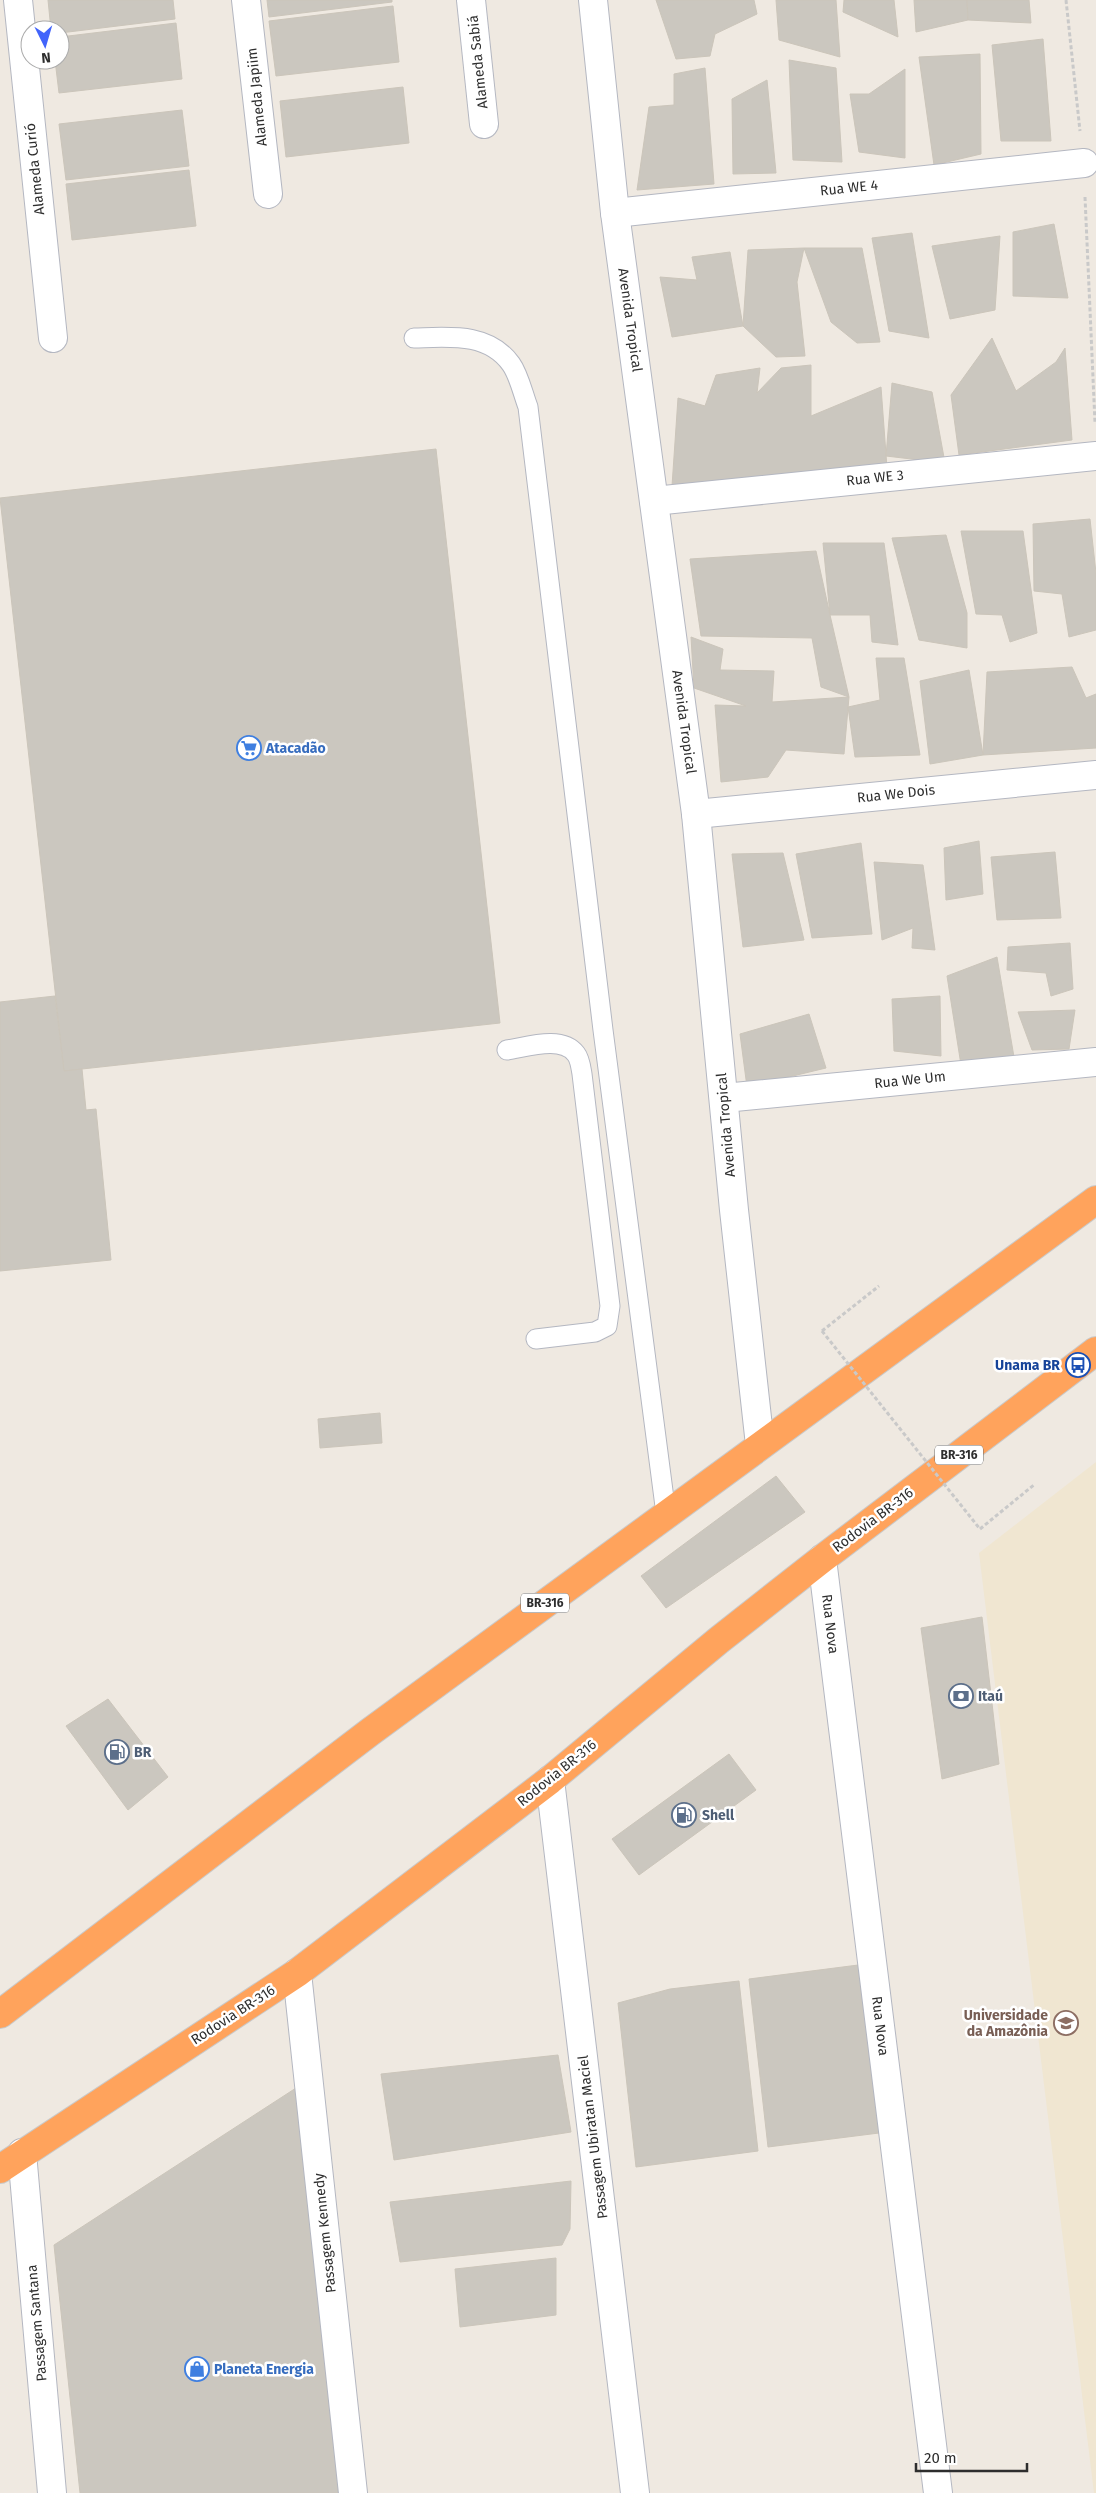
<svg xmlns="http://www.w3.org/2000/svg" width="1096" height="2493" font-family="'Fira Sans',sans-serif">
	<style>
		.education { fill: #f0e6d1 }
		.building { fill: #cbc7bf; stroke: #cbc5ba }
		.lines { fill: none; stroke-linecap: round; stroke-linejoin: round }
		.lane-casing { stroke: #b4b7c1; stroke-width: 21 }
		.street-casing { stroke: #b4b7c1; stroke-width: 30 }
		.highway-casing { stroke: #c9c9c9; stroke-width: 30 }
		.path { stroke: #c9c9c9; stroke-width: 3; stroke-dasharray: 4 2.5; stroke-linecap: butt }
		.lane { stroke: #fff; stroke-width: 19 }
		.street { stroke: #fff; stroke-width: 28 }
		.highway { stroke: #ffa35c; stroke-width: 28 }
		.path-bridge { stroke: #c9c9c9; stroke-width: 3; stroke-dasharray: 4 2.5; stroke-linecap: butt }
		.labels { text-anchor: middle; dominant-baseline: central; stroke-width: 5; stroke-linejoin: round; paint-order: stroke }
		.shield { fill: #fff; stroke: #6d6d6d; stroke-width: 1 }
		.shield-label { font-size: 12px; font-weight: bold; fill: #2e2e2e }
		.street-label { font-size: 14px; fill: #2e2e2e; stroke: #fff }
		.shop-label { font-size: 14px; font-weight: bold; fill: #366cbe; stroke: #fff; text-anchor: start }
		.transit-label { font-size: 14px; font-weight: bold; fill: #164399; stroke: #fff; text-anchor: end }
		.service-label { font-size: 14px; font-weight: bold; fill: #4e5e75; stroke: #fff; text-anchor: start }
		.education-label { font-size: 14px; font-weight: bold; fill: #785e54; stroke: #fff; text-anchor: end }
	</style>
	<rect width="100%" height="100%" fill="#efe9e1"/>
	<!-- education -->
	<polygon class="education" points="1096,1462 1096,2493 1094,2493 979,1553"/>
	<!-- building -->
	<g class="building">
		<polygon points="48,0 173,0 175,19 60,33 60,30 51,30"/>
		<polygon points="267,0 392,0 392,2 269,17"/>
		<polygon points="656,0 754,0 757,14 715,34 710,56 676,59"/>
		<polygon points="776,0 836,0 840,57 779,40"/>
		<polygon points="844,0 894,0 898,37 843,12"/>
		<polygon points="914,0 967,0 968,20 916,32"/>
		<polygon points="967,0 1029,0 1031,23 968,20"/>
		<polygon points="393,6 399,62 276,76 269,21"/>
		<polygon points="176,23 182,79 59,93 55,60 60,60 60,37"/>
		<polygon points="1043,39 1051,141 1001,141 992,45"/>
		<polygon points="980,54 981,154 934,165 919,57"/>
		<polygon points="789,60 836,68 842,162 793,160"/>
		<polygon points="705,68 714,184 637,190 649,107 674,105 674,74"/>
		<polygon points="905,69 905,158 859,152 850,94 869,94"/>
		<polygon points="767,80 776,173 733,174 732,99"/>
		<polygon points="403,87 409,143 286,157 280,101"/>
		<polygon points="182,110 189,166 66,180 59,124"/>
		<polygon points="189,170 196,226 72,240 66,184"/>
		<polygon points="1054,224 1068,298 1013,296 1013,232"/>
		<polygon points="912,233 929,338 889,331 872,238"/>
		<polygon points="1000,236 995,310 950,319 932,246"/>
		<polygon points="804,248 862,248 880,342 857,343 831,322"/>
		<polygon points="804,248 797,282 805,356 776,357 743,326 748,250"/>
		<polygon points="730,252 743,326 672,337 660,277 697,280 692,257"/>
		<polygon points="992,338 1016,391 1056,362 1065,348 1072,440 959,455 951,395"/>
		<polygon points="811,365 811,416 881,387 887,468 672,486 678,398 705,406 716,375 760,368 757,393 781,368"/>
		<polygon points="892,383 932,392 945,463 886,456"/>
		<polygon points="436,449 500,1023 64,1071 0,498"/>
		<polygon points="1090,519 1096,573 1096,630 1069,637 1062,594 1034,591 1033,524"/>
		<polygon points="961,531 1023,531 1037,633 1010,642 1002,615 976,614"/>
		<polygon points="946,535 967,613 967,648 919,640 892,538"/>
		<polygon points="823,543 884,543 898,645 872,642 870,615 830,615"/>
		<polygon points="816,551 830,615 849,697 821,687 812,638 701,636 690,559"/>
		<polygon points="691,637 723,649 720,670 774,671 772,702 849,697 844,754 786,750 768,777 721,782 715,705 746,706 694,688"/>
		<polygon points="876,658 904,658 920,755 855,757 848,707 880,700"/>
		<polygon points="1072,667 1086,698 1096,694 1096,748 983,755 987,672"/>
		<polygon points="969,670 983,755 930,764 920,681"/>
		<polygon points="979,841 983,894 946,900 944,848"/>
		<polygon points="861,843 872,934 812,938 796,854"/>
		<polygon points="1055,852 1061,918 997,920 991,857"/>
		<polygon points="783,853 804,940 743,947 732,854"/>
		<polygon points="874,862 923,865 935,950 912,948 913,928 882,940"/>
		<polygon points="1070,943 1073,989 1051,996 1046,973 1007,970 1008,947"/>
		<polygon points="997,957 1014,1057 961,1065 947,976"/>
		<polygon points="55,996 64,1071 82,1069 86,1110 96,1109 111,1260 0,1271 0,1002"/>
		<polygon points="940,996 941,1056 894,1051 892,999"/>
		<polygon points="1075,1010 1069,1049 1032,1050 1018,1012"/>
		<polygon points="809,1014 826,1068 747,1087 740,1034"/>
		<polygon points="380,1413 382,1443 320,1448 318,1419"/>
		<polygon points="776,1476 805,1512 666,1608 641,1576"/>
		<polygon points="982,1617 999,1764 942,1779 921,1628"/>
		<polygon points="108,1699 168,1777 128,1810 66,1726"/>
		<polygon points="729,1754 756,1790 639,1875 612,1839"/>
		<polygon points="866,1964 879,2133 768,2147 749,1979"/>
		<polygon points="739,1981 758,2151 636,2167 618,2003 670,1989"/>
		<polygon points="558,2055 571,2132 394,2160 381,2074"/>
		<polygon points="296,2088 342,2493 80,2493 54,2245"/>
		<polygon points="571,2181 570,2229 562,2245 400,2262 390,2202"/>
		<polygon points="556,2258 556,2315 460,2327 455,2269"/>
	</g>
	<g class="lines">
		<defs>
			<g id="lane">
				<path d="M414,338C449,337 488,332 511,364C519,375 523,394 528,407L603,1030L666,1514"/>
				<path d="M507,1050C527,1047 562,1035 576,1054C580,1059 581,1068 582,1074L610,1306L607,1326L595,1332L536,1339"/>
			</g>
			<g id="street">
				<polyline points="18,0 53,338"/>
				<polyline points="246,0 268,194"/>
				<polyline points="471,0 484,124"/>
				<polyline points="593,0 615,213 696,814 734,1210 760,1445"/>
				<polyline points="615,213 1084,163"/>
				<polyline points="654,501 1096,456"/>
				<polyline points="696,814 1096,775"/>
				<polyline points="724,1098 1096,1062"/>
				<polyline points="822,1559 938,2493"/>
				<polyline points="550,1780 635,2493"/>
				<polyline points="297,1973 353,2493"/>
				<polyline points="22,2153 52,2493"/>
			</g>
			<g id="highway">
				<polyline points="0,2014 370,1732 1096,1200"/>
				<polyline points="0,2169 297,1973 550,1780 719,1640 822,1559 1096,1351"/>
			</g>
		</defs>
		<!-- lane casing -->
		<use href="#lane" class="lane-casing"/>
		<!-- street casing -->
		<use href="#street" class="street-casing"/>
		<!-- highway casing -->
		<use href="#highway" class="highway-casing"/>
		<!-- path -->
		<g class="path">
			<polyline points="1066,0 1080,131"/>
			<polyline points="1085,197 1095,423"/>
			<polyline points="822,1331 879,1286"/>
			<polyline points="980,1529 1035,1484"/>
		</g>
		<!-- lane -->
		<use href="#lane" class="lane"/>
		<!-- street -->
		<use href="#street" class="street"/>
		<!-- highway -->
		<use href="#highway" class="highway"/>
		<!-- path-bridge -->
		<polyline class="path-bridge" points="822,1331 980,1529"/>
	</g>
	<!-- icons -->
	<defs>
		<symbol id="supermarket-ring" viewBox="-11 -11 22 22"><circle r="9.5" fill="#fff" stroke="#3f7fe0" stroke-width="1.5"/><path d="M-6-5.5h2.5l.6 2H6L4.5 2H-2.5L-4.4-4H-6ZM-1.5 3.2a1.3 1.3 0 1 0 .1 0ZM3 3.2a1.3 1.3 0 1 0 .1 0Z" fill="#3f7fe0"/></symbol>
		<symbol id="bus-ring" viewBox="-11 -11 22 22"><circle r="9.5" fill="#fff" stroke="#1a4fb4" stroke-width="1.5"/><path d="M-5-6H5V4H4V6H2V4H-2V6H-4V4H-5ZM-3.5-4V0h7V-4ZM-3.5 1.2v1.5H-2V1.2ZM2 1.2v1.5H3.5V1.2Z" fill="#1a4fb4"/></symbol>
		<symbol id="bank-ring" viewBox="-11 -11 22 22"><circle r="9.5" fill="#fff" stroke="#5c6f8a" stroke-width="1.5"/><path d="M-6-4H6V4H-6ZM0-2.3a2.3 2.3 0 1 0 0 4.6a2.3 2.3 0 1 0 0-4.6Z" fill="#5c6f8a"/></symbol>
		<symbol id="fuel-ring" viewBox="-11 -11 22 22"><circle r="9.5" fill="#fff" stroke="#5c6f8a" stroke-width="1.5"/><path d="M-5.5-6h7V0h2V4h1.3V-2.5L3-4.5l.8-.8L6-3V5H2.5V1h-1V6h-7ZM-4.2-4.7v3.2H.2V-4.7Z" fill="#5c6f8a"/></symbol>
		<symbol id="university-ring" viewBox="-11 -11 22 22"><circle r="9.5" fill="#fff" stroke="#8d6e63" stroke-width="1.5"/><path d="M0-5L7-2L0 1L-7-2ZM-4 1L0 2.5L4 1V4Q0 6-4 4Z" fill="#8d6e63"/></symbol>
		<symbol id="shop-ring" viewBox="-11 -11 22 22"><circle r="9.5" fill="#fff" stroke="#3f7fe0" stroke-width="1.5"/><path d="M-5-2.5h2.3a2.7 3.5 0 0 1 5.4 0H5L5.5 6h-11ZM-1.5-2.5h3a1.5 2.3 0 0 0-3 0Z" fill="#3f7fe0"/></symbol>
	</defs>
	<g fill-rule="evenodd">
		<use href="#supermarket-ring" x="235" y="734" width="28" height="28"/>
		<use href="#bus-ring" x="1064" y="1351" width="28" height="28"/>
		<use href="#bank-ring" x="947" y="1682" width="28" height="28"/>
		<use href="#fuel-ring" x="103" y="1738" width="28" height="28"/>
		<use href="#fuel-ring" x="670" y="1801" width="28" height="28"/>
		<use href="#university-ring" x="1052" y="2009" width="28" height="28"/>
		<use href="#shop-ring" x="183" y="2355" width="28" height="28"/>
	</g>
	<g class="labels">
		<!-- shield labels -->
		<g class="shield">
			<rect x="935" y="1445.5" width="48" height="19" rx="4"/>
			<rect x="521" y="1593.5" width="48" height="19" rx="4"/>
		</g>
		<g class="shield-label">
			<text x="959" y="1455">BR-316</text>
			<text x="545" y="1603">BR-316</text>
		</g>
		<!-- street labels -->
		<g class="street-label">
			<text transform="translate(478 62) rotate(-96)">Alameda Sabiá</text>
			<text transform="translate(257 97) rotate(-96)">Alameda Japiim</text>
			<text transform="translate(35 169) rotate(-96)">Alameda Curió</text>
			<text transform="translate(849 188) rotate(-6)">Rua WE 4</text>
			<text transform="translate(630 320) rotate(82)">Avenida Tropical</text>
			<text transform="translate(875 478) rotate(-6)">Rua WE 3</text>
			<text transform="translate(684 722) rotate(82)">Avenida Tropical</text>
			<text transform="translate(896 794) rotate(-6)">Rua We Dois</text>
			<text transform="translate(910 1080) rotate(-6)">Rua We Um</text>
			<text transform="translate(726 1125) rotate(-95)">Avenida Tropical</text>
			<text transform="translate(873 1520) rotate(-37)">Rodovia BR-316</text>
			<text transform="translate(830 1624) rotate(83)">Rua Nova</text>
			<text transform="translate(557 1773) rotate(-39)">Rodovia BR-316</text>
			<text transform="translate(233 2015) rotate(-33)">Rodovia BR-316</text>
			<text transform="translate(880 2026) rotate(83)">Rua Nova</text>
			<text transform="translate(593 2137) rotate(-97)">Passagem Ubiratan Maciel</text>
			<text transform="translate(325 2233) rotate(-96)">Passagem Kennedy</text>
			<text transform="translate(37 2323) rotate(-95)">Passagem Santana</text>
		</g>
		<!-- shop labels -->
		<g class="shop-label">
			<text x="266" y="748">Atacadão</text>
			<text x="214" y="2369">Planeta Energia</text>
		</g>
		<!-- transit labels -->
		<g class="transit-label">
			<text x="1060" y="1365">Unama BR</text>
		</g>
		<!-- service labels -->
		<g class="service-label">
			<text x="978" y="1696">Itaú</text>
			<text x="134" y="1752">BR</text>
			<text x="702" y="1815">Shell</text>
		</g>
		<!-- education labels -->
		<g class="education-label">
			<text x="1048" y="2015">Universidade<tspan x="1048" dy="16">da Amazônia</tspan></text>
		</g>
	</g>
	<!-- north arrow -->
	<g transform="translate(45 45) rotate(175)"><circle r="24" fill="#ffffff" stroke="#ababab"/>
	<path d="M0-4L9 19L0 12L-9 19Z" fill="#4264fb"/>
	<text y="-8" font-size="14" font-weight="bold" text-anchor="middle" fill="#2e2e2e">N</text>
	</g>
	<!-- scale -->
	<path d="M916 2463v8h111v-8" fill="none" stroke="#2e2e2e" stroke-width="2.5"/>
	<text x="924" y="2463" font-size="15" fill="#2e2e2e" stroke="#ffffff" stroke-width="4" paint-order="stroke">20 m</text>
</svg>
